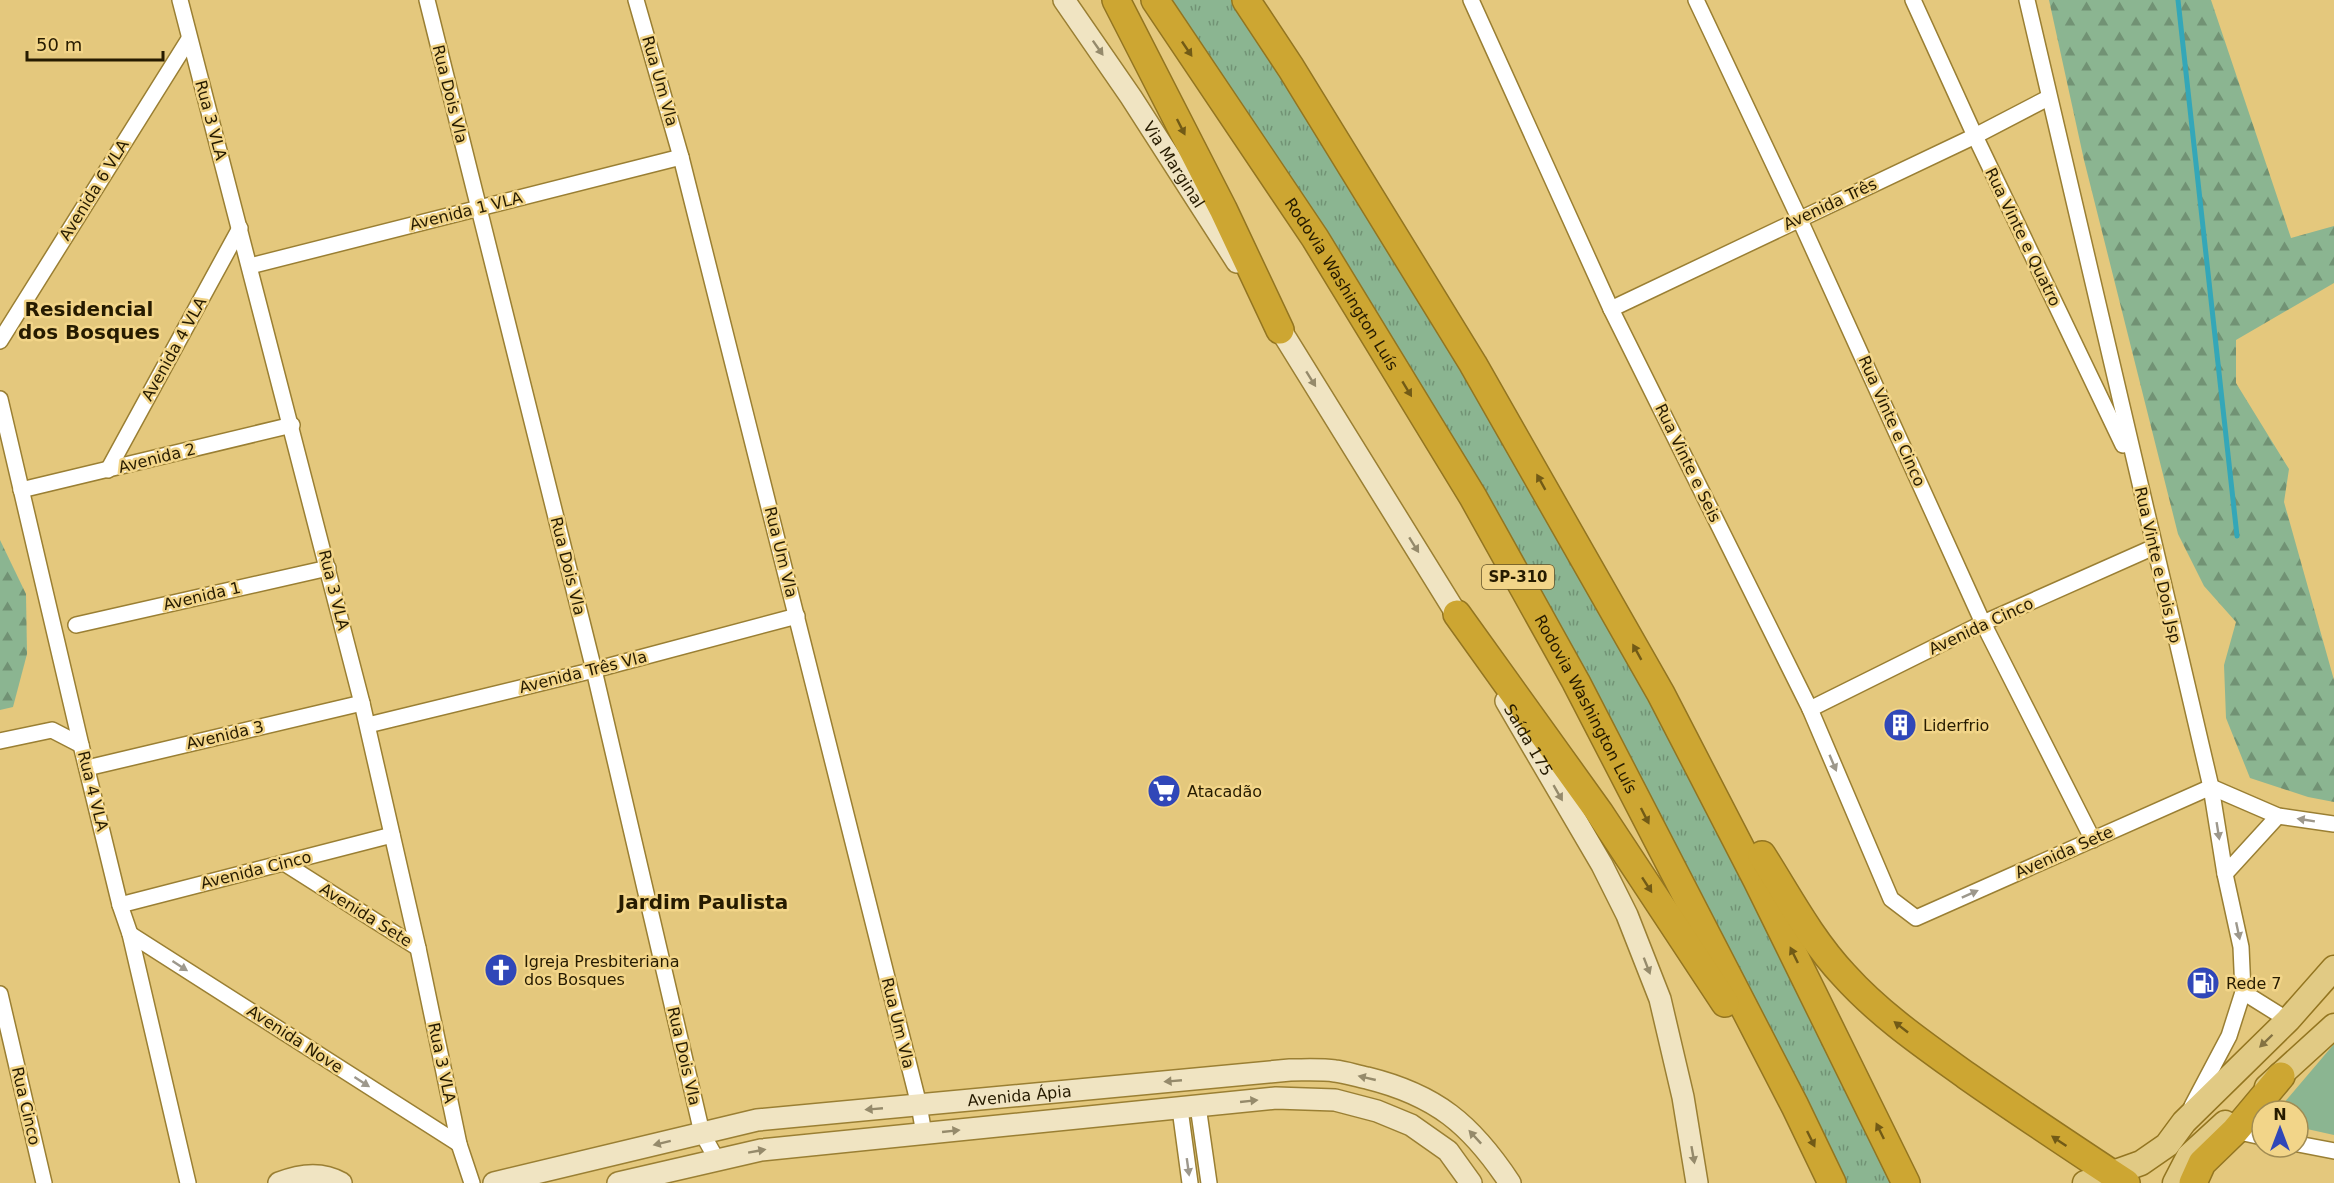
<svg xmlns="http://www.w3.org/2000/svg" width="2334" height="1183" font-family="'DejaVu Sans',sans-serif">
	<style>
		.grass { fill: url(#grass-tufts) }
		.forest { fill: url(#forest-firs) }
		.park { fill: #8bb591 }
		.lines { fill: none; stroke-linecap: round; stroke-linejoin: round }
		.stream { stroke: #34a7b8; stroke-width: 5 }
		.street-casing { stroke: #9a7f33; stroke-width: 18 }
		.secondary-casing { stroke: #9a7f33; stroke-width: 24 }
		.primary-casing { stroke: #937520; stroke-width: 27 }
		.highway-casing { stroke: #937520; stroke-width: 30 }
		.street { stroke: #fff; stroke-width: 15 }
		.secondary { stroke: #f0e4c2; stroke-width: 21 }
		.primary { stroke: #e1ca84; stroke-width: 24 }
		.highway { stroke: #cda632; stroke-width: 27 }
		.oneway { fill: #958a6b }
		.oneway2 { fill: #715a16 }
		.oneway3 { fill: #9d988c }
		.oneway4 { fill: #847242 }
		.labels { text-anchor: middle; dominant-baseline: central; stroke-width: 5; stroke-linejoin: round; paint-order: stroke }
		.shield { fill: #f2d589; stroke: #635329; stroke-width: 1.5 }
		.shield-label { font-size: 15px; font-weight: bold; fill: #261b00 }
		.street-label { font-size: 16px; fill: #261b00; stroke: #f2d589 }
		.poi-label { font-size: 16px; fill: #261b00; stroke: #f2d589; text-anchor: start }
		.quarter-label { font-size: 20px; font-weight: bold; fill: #261b00; stroke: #f2d589 }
	</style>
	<defs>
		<pattern id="grass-tufts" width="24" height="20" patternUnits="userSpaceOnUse" patternTransform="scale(1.5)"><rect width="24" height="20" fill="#8bb591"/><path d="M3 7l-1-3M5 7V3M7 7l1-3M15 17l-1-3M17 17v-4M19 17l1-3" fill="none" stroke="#719274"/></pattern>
		<pattern id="forest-firs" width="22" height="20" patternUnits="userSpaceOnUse" patternTransform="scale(1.5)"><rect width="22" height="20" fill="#8bb591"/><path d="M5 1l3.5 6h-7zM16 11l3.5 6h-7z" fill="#719274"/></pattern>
	</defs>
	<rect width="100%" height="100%" fill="#e4c87d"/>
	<!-- grass -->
	<polygon class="grass" points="1171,0 1233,0 1374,219 1641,682 1812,1015 1812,1022 1891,1183 1845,1183 1706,902 1603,707"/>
	<!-- forest -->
	<g class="forest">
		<polygon points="2049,0 2211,0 2291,238 2334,226 2334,283 2236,340 2236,383 2289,469 2284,502 2334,680 2334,802 2308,797 2250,778 2226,718 2224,665 2236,622 2204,586 2178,534 2084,160"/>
		<polygon points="0,540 26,594 27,654 13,707 0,710"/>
	</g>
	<!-- park -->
	<polygon class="park" points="2334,1044 2334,1135 2298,1127 2298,1111 2277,1111"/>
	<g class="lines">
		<!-- stream -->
		<polyline class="stream" points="2178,0 2237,536"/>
		<defs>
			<g id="street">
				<polyline points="180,0 362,703 418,948 459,1144 472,1183"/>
				<polyline points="427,0 594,670 702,1133 717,1160"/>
				<polyline points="636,0 681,157 919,1105 924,1134"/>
				<polyline points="1471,0 1611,309 1810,709 1891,899 1916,918 2211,787"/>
				<polyline points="1696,0 1799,218 1983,623 2093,840"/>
				<polyline points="1913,0 1975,136 2123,445"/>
				<polyline points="2027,0 2211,787 2225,874 2241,947 2243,992 2229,1036 2192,1106"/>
				<polyline points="250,266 681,157"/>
				<polyline points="1611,309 1975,136 2048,98"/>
				<polyline points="0,341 189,39"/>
				<polyline points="0,399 81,745 120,905 130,934 188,1183"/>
				<polyline points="108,470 240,228"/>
				<polyline points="21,490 292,425"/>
				<polyline points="76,625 328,568"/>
				<polyline points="1810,709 1983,623 2154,547"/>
				<polyline points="368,725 594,670 797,616"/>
				<polyline points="0,741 52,730 81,745"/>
				<polyline points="87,768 362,703"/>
				<polyline points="2211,787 2278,816 2334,824"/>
				<polyline points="284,863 418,948"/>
				<polyline points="2225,874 2278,816"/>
				<polyline points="120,905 392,835"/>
				<polyline points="130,934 459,1144"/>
				<polyline points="2243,992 2288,1020"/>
				<polyline points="0,994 44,1183"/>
				<polyline points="1198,1106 1209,1183"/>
				<polyline points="1180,1109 1190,1183"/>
				<polyline points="2235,1131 2262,1137"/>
				<polyline points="2298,1144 2334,1151"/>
			</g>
			<g id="secondary">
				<path id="s1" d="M1064,0L1131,97L1237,262"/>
				<polyline points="1272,316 1464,626"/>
				<path id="s2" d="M1506,701L1602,865L1627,915L1660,999L1683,1097L1697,1183"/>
				<path d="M279,1183C299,1175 322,1172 341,1183"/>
				<path id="s3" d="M494,1183L757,1120L1290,1070C1305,1070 1321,1069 1335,1071C1346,1072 1356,1076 1367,1078C1436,1095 1471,1124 1510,1183"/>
				<polyline points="618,1183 761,1150 1276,1098 1335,1100 1377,1111 1411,1125 1448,1151 1471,1183"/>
			</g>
			<g id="primary">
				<polyline points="2267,1087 2334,1026"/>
				<polyline points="2085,1183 2141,1163 2167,1145 2184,1122 2288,1020 2334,968"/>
				<polyline points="2175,1183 2189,1156 2225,1123"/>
			</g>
			<g id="highway">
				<polyline points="1116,0 1223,209 1280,330"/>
				<path id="s4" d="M1155,0L1315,238L1473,497L1576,682L1795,1106L1832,1183"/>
				<polyline points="1246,0 1291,68 1473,364 1661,694 1757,880 1906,1183"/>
				<polyline points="1457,614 1599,812 1725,1003"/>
				<path d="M1762,855C1788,896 1811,940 1844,975C1880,1015 1924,1045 1967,1076C2020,1113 2073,1148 2126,1183"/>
				<polyline points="2193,1183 2202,1163 2235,1131 2281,1076"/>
			</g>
		</defs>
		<!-- street casing -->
		<use href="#street" class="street-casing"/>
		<!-- secondary casing -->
		<use href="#secondary" class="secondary-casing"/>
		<!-- primary casing -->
		<use href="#primary" class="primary-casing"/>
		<!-- highway casing -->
		<use href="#highway" class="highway-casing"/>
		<!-- street -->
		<use href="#street" class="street"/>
		<!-- secondary -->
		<use href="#secondary" class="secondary"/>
		<!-- primary -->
		<use href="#primary" class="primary"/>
		<!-- highway -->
		<use href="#highway" class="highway"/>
	</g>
	<!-- one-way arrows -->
	<defs><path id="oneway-solid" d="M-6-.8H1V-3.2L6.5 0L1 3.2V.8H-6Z" transform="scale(1.5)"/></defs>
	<g class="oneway">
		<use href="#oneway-solid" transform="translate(1098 48) rotate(55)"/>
		<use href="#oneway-solid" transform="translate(1311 379) rotate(58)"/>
		<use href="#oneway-solid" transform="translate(1414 545) rotate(58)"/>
		<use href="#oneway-solid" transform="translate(1558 793) rotate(60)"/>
		<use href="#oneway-solid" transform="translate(1647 966) rotate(69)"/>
		<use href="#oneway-solid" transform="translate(1367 1078) rotate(-167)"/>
		<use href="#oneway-solid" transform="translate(1173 1081) rotate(175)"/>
		<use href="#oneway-solid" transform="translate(1249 1101) rotate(-6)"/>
		<use href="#oneway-solid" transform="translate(874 1109) rotate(175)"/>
		<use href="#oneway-solid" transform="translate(951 1131) rotate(-6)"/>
		<use href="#oneway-solid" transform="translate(1475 1137) rotate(-133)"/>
		<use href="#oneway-solid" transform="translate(662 1143) rotate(166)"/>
		<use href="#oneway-solid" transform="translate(757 1151) rotate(-10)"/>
		<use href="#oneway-solid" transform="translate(1693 1155) rotate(80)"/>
	</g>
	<g class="oneway2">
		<use href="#oneway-solid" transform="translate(1187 49) rotate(56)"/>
		<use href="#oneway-solid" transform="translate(1181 127) rotate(63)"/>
		<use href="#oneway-solid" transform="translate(1407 389) rotate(59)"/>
		<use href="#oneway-solid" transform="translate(1541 482) rotate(-119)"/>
		<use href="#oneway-solid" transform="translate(1637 652) rotate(-119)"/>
		<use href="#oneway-solid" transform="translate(1645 816) rotate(63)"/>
		<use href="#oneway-solid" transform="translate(1647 885) rotate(57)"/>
		<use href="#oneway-solid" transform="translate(1794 955) rotate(-116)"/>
		<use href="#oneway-solid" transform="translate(1901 1027) rotate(-142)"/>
		<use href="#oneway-solid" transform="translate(1880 1131) rotate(-116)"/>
		<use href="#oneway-solid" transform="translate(1811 1139) rotate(64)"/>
		<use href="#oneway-solid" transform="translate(2059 1141) rotate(-146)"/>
	</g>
	<g class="oneway3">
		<use href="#oneway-solid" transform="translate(1833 763) rotate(67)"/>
		<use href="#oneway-solid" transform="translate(2306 820) rotate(-171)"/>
		<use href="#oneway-solid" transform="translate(2218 831) rotate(81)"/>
		<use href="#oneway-solid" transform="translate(1970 894) rotate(-24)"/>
		<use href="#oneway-solid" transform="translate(2238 931) rotate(78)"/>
		<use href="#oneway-solid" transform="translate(180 966) rotate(33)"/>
		<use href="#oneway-solid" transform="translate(362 1082) rotate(33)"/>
		<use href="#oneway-solid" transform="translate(1188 1167) rotate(82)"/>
	</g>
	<use class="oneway4" href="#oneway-solid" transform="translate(2266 1041) rotate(136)"/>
	<!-- icons -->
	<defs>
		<symbol id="building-disc" viewBox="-11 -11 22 22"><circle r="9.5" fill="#3047b8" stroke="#f2d589"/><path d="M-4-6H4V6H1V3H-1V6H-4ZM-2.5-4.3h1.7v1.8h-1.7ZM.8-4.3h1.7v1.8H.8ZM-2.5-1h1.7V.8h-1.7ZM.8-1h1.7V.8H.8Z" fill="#fff"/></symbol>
		<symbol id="supermarket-disc" viewBox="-11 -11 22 22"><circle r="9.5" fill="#3047b8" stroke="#f2d589"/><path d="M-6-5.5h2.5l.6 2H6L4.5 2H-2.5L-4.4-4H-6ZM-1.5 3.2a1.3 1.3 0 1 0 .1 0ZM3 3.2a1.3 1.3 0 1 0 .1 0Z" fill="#fff"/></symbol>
		<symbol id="church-disc" viewBox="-11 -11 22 22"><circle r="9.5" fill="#3047b8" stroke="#f2d589"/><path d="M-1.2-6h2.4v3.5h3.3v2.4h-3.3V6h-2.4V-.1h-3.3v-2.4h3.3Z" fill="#fff"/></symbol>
		<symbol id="fuel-disc" viewBox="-11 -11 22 22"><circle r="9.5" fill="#3047b8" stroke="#f2d589"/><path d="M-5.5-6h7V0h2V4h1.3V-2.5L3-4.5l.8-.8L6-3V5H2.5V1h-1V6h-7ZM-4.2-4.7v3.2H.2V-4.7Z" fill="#fff"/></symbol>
	</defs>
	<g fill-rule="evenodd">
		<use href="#building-disc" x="1881" y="706" width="38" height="38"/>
		<use href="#supermarket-disc" x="1145" y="772" width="38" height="38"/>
		<use href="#church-disc" x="482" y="951" width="38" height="38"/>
		<use href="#fuel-disc" x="2184" y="964" width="38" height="38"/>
	</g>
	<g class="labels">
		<!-- shield labels -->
		<rect class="shield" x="1482" y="565" width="72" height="24" rx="4.5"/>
		<g class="shield-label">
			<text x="1518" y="577">SP-310</text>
		</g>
		<!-- street labels -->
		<g class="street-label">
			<text transform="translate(660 81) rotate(74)">Rua Um Vla</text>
			<text transform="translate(450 94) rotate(76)">Rua Dois Vla</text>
			<text transform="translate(211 120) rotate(75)">Rua 3 VLA</text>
			<text stroke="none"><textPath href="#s1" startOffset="198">Via Marginal</textPath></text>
			<text transform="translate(94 190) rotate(-58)">Avenida 6 VLA</text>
			<text transform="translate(1830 204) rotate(-25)">Avenida Três</text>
			<text transform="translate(466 211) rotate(-14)">Avenida 1 VLA</text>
			<text transform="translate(2023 237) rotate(64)">Rua Vinte e Quatro</text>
			<text stroke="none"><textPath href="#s4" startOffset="340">Rodovia Washington Luís</textPath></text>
			<text transform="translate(174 349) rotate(-61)">Avenida 4 VLA</text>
			<text transform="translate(1892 421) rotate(66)">Rua Vinte e Cinco</text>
			<text transform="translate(157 458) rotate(-14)">Avenida 2</text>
			<text transform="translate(1688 463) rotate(64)">Rua Vinte e Seis</text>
			<text transform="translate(781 552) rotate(76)">Rua Um Vla</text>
			<text transform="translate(2158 565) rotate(77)">Rua Vinte e Dois Jsp</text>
			<text transform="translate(568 566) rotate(76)">Rua Dois Vla</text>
			<text transform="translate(334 590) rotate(76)">Rua 3 VLA</text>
			<text transform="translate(202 596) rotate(-13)">Avenida 1</text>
			<text transform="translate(1981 626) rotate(-25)">Avenida Cinco</text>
			<text transform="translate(583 672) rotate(-14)">Avenida Três Vla</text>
			<text stroke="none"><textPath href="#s4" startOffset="826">Rodovia Washington Luís</textPath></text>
			<text transform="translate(225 735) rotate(-13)">Avenida 3</text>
			<text stroke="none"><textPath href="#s2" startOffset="45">Saída 175</textPath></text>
			<text transform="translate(93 791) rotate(76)">Rua 4 VLA</text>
			<text transform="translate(2064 852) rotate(-24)">Avenida Sete</text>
			<text transform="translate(256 870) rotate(-14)">Avenida Cinco</text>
			<text transform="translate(366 915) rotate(32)">Avenida Sete</text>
			<text transform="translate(898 1023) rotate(76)">Rua Um Vla</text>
			<text transform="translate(295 1039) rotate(33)">Avenida Nove</text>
			<text transform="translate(684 1056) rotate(77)">Rua Dois Vla</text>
			<text transform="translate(442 1063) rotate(78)">Rua 3 VLA</text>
			<text stroke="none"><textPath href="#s3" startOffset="534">Avenida Ápia</textPath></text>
			<text transform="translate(26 1106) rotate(77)">Rua Cinco</text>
		</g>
		<!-- poi labels -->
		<g class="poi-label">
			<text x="1923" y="725">Liderfrio</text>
			<text x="1187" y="791">Atacadão</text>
			<text x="524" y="961">Igreja Presbiteriana<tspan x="524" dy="18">dos Bosques</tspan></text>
			<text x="2226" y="983">Rede 7</text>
		</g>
		<!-- quarter labels -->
		<g class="quarter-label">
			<text x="89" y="309">Residencial<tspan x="89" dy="23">dos Bosques</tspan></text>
			<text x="703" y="902">Jardim Paulista</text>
		</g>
	</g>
	<!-- north arrow -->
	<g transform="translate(2280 1129)"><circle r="28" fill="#f2d589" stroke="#a08b52" stroke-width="1.5"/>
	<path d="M0-4.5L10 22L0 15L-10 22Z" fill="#3047b8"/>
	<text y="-9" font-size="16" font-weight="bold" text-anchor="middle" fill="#261b00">N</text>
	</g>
	<!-- scale -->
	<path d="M27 51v9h136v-9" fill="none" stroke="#261b00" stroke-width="3"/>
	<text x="36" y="51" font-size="18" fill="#261b00" stroke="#f2d589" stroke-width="4.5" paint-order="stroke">50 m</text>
</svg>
